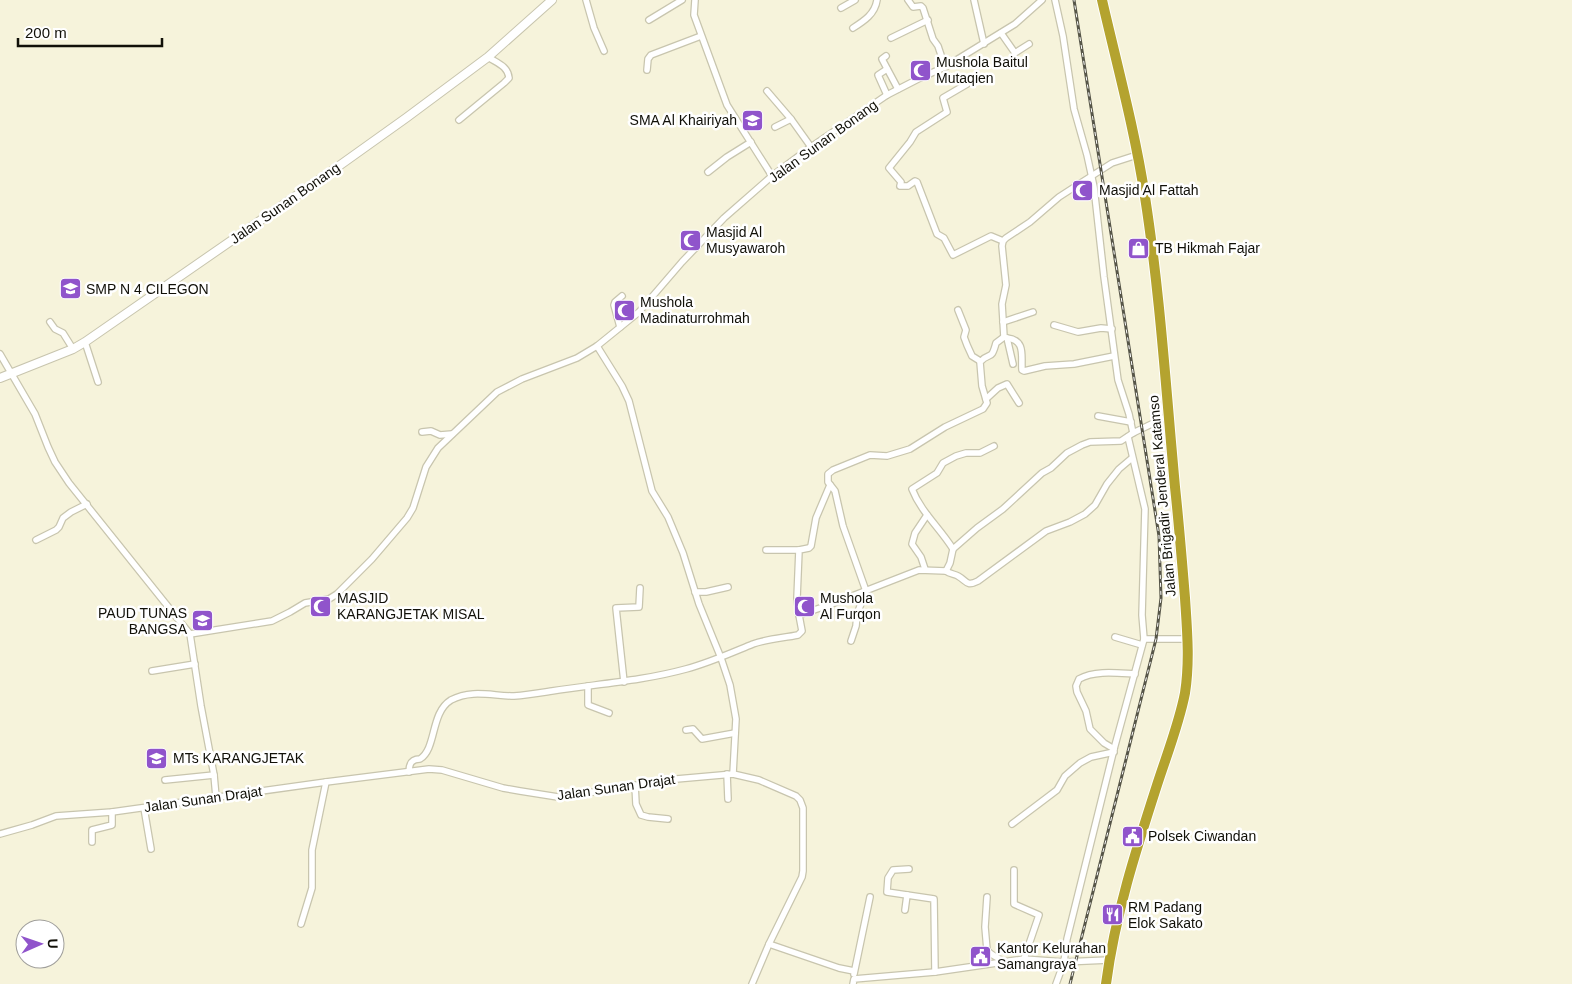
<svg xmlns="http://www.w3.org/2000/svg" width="1572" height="984" font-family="Helvetica,sans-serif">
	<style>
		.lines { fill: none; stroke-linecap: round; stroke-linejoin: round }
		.street-casing { stroke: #c8c5ae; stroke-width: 8 }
		.secondary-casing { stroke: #c8c5ae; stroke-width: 10 }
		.highway-casing { stroke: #fff; stroke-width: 12 }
		.street { stroke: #fff; stroke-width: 5.5 }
		.secondary { stroke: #fff; stroke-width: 8 }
		.highway { stroke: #b4a32f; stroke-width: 10 }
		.rail-casing { stroke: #565548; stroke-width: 3 }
		.rail { stroke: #fff; stroke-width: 1; stroke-dasharray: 4; stroke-linecap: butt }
		.labels { text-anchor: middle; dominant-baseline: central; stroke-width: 5; stroke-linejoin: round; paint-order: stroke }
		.poi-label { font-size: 14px; fill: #111008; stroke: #fff; text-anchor: start }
		.street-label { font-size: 14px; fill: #111008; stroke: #fff }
	</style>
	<rect width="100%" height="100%" fill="#f6f3db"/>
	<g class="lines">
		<defs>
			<g id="street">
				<polyline points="586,0 594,28 604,51"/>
				<polyline points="695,0 694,15 727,105 772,176"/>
				<polyline points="908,0 913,7 921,6 923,8 933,39 938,46 945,67"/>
				<polyline points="974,0 984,44"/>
				<polyline points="1055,0 1063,36 1074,109 1087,155 1094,187 1104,277 1118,380 1129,414 1133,433"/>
				<polyline points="841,8 855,0"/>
				<polyline points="649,20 682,0"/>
				<path d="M853,28C864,21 875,14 877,0"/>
				<polyline points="1001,33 1015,53 1029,44"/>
				<polyline points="891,38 928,20"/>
				<polyline points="886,56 882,59 898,89"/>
				<polyline points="887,69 878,75 887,95"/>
				<polyline points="647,70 648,59 651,55 701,36"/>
				<polyline points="967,84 943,98 947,112 916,132 910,142 889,168 901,182 900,186 908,186 915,181 917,182 937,234 944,238 953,255 991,236 1003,241"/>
				<polyline points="767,91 791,119"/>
				<path d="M459,120L504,83L509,78C508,66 497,63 488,57"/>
				<polyline points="775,127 791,119 811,147"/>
				<polyline points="708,172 727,157 751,142"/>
				<polyline points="958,310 966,330 964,337 967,345 972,356 980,361"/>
				<polyline points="50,322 55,329 63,333 73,349"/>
				<polyline points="1003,322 1033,312"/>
				<polyline points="1054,325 1078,332 1101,328 1112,329"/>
				<polyline points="620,327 614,305 615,302 622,296"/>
				<path d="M1007,338C1026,340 1021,356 1022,370L1024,371L1045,366L1074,364L1114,356"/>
				<polyline points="85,342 98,382"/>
				<polyline points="597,346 622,386 629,401 652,491 668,517 683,553 699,604 721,658 730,685 736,719 733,774"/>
				<polyline points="0,354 35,414 48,447 55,462 69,483 190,634 201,706 214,775 216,797"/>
				<polyline points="1013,364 1007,338 1004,337 1002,304 1006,285 1002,246 1003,241 1006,238 1030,222 1059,197 1076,186 1112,163 1137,155"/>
				<polyline points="986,399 998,388 1007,384 1019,403"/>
				<polyline points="1098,416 1131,422"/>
				<polyline points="422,432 431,431 440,435 452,434"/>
				<polyline points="36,540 56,530 59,527 63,518 71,512 87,504"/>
				<path d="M953,549C940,528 921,512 912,489L937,473L943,463L956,456L966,453H980L994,446"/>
				<polyline points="766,550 799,550"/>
				<polyline points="925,569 921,557 912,544 915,533 927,515"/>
				<path d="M946,571C950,574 954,574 958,576C967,581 966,587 978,581L1046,531L1070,522L1085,514L1095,505L1107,484L1119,469L1132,458"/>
				<polyline points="695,592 706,592 728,587"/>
				<polyline points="799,615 797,598 799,550 809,548 811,546 816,518 830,485"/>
				<polyline points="190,634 272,621 290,612 305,603 329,599 337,594 372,559 407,518 413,508 426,467 438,448 497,392 522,379 577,358 597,346 639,312 682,262 724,218 772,176 811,147 887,95 920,78 945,67 1015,24 1042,0"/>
				<polyline points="1115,637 1142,645"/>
				<polyline points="1144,639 1188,639"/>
				<path d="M851,641L856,626L857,614L866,591L843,526L835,491L828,482V474L833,470L870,455L887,456L910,449L945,427L983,409L987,403L982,386L980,362C990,351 991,362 996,343L1004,337"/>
				<polyline points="152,671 195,664"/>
				<polyline points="624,682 616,608 639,607 640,588"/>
				<polyline points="588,686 588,705 609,713"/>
				<polyline points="686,730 693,729 702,739 735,733"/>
				<path d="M1114,749L1104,743L1090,729L1086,711L1077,692L1076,686L1079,679C1095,670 1117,673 1135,674"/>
				<path d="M409,772C409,763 412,759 420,759C437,748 430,713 451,700C472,689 492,696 514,696C527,695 539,693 552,691C597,684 642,681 686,669C709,663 731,653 753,644C767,639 783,638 798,635L802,631L799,615L829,605L919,570L946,571L950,563L953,549L977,528L1003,509L1042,473L1051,468L1067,453L1082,445L1090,442L1121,441L1133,433L1168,416"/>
				<polyline points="727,774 728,799"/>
				<polyline points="165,780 214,775"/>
				<polyline points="635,785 636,804 641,815 648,817 668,819"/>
				<polyline points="144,808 151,849"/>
				<polyline points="1012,824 1057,790 1065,776 1080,763 1091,757 1114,752"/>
				<polyline points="0,834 32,825 56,816 112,812 326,782 429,769 442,770 503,788 520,791 558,797 629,787 665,780 733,774 759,780 796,796 800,800 803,808 803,871 802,877 769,944 752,984"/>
				<polyline points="92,842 92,830 112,825 112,812"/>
				<polyline points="1014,870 1014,904 1039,915 1024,959"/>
				<polyline points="907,895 887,892 888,878 893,870 909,869"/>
				<path d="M987,897L985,927L987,950C990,955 998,957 1002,961"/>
				<polyline points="905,910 907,895 934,899 935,972"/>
				<polyline points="301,924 312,888 312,850 326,782"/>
				<polyline points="769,944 839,968 854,971"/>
				<polyline points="854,974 870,897"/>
				<polyline points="853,984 854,979 935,972 1024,959 1064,962 1109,960"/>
				<polyline points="1056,984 1064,962 1067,939 1114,749 1144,639 1142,615 1145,509 1128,437"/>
			</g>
			<polyline id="secondary" points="0,378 73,349 85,342 329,173 406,118 488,57 552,0"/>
			<path id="highway" d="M1102,0C1117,65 1135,131 1145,197C1160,293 1166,390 1175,487C1179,524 1182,561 1185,598C1187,629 1190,661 1185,693C1179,724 1167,754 1157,785C1136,850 1115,915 1106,984"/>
		</defs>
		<!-- street casing -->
		<use href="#street" class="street-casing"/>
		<!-- secondary casing -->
		<use href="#secondary" class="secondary-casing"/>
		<!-- highway casing -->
		<use href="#highway" class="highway-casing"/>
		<!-- street -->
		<use href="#street" class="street"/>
		<!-- secondary -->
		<use href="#secondary" class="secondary"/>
		<!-- highway -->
		<use href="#highway" class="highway"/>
		<defs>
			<polyline id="rail" points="1070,984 1156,639 1161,598 1159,536 1074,0"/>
		</defs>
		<!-- rail casing -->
		<use href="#rail" class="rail-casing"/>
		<!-- rail -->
		<use href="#rail" class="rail"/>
	</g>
	<!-- icons -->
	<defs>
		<symbol id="mosque-square" viewBox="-11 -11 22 22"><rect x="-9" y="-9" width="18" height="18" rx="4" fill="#9054cb" stroke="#fff"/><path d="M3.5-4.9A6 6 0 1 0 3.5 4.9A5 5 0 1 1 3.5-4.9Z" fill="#fff"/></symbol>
		<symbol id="school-square" viewBox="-11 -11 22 22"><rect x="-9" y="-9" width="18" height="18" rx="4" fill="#9054cb" stroke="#fff"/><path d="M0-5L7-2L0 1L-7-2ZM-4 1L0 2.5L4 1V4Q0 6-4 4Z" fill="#fff"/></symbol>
		<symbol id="shop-square" viewBox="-11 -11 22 22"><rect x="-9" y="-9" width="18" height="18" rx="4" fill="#9054cb" stroke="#fff"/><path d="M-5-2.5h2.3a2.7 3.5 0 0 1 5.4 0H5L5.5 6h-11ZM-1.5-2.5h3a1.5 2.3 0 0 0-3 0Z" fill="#fff"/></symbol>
		<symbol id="civic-square" viewBox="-11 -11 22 22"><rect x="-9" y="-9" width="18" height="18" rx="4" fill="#9054cb" stroke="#fff"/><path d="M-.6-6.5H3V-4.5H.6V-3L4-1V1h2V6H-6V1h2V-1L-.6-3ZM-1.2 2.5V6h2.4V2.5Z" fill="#fff"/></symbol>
		<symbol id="restaurant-square" viewBox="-11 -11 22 22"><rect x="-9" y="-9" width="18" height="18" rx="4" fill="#9054cb" stroke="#fff"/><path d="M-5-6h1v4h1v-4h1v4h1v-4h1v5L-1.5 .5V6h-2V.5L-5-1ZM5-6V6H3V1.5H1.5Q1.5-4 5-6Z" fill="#fff"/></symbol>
	</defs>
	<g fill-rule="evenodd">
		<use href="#mosque-square" x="908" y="58" width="25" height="25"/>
		<use href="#school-square" x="740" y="108" width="25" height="25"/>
		<use href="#mosque-square" x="1070" y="178" width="25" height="25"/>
		<use href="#mosque-square" x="678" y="228" width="25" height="25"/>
		<use href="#shop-square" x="1126" y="236" width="25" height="25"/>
		<use href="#school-square" x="58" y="276" width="25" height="25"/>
		<use href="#mosque-square" x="612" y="298" width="25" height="25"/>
		<use href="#mosque-square" x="308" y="594" width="25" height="25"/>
		<use href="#mosque-square" x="792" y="594" width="25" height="25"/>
		<use href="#school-square" x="190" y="608" width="25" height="25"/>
		<use href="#school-square" x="144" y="746" width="25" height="25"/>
		<use href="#civic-square" x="1120" y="824" width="25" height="25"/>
		<use href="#restaurant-square" x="1100" y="902" width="25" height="25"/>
		<use href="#civic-square" x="968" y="944" width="25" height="25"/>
	</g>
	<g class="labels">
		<!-- poi labels -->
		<g class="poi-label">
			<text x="936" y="62">Mushola Baitul<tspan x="936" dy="16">Mutaqien</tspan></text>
			<text x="737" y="120" text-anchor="end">SMA Al Khairiyah</text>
			<text x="1099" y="190">Masjid Al Fattah</text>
			<text x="706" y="232">Masjid Al<tspan x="706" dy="16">Musyawaroh</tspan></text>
			<text x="1155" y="248">TB Hikmah Fajar</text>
			<text x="86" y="289">SMP N 4 CILEGON</text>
			<text x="640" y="302">Mushola<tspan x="640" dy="16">Madinaturrohmah</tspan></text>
			<text x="337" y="598">MASJID<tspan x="337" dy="16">KARANGJETAK MISAL</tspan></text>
			<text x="820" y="598">Mushola<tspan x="820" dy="16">Al Furqon</tspan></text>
			<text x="187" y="613" text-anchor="end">PAUD TUNAS<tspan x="187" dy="16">BANGSA</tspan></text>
			<text x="173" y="758">MTs KARANGJETAK</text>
			<text x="1148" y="836">Polsek Ciwandan</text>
			<text x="1128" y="907">RM Padang<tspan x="1128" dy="16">Elok Sakato</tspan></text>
			<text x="997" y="948">Kantor Kelurahan<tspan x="997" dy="16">Samangraya</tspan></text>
		</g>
		<!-- street labels -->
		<g class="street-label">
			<text transform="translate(823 141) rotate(-36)">Jalan Sunan Bonang</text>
			<text transform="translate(285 203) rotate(-35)">Jalan Sunan Bonang</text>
			<text transform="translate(1162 496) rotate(-95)">Jalan Brigadir Jenderal Katamso</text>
			<text transform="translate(616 787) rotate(-8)">Jalan Sunan Drajat</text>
			<text transform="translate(203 799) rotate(-8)">Jalan Sunan Drajat</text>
		</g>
	</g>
	<!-- north arrow -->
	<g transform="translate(40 944) rotate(88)"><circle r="24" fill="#ffffff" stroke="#a09f9c"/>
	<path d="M0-4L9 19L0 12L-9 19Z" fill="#9054cb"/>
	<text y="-8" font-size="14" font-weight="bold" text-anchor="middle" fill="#111008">U</text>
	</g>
	<!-- scale -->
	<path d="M18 38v8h144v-8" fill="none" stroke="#111008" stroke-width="2.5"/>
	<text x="25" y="38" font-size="15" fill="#111008" stroke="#ffffff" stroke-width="4" paint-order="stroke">200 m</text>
</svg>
